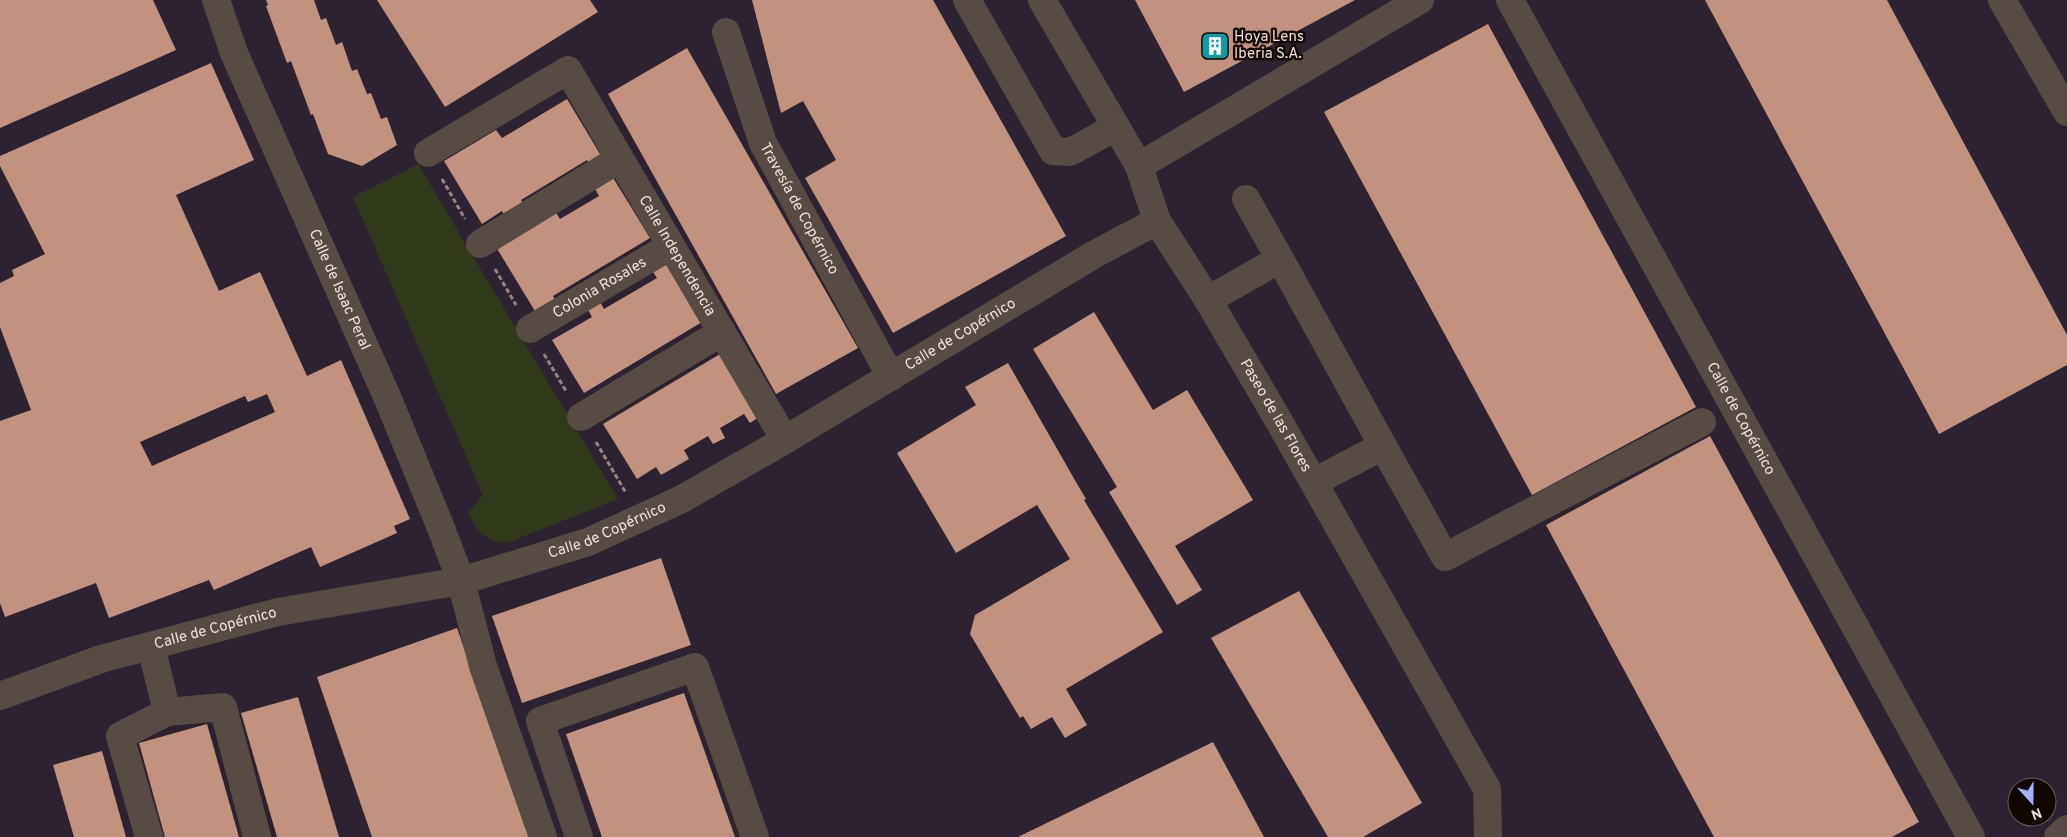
<svg xmlns="http://www.w3.org/2000/svg" width="2067" height="837" font-family="Overpass,sans-serif">
	<style>
		.industrial { fill: #2d2231; fill-rule: evenodd }
		.green { fill: #303a1a }
		.building { fill: #c3927e; fill-rule: evenodd }
		.lines { fill: none; stroke-linecap: round; stroke-linejoin: round }
		.path { stroke: #99847b; stroke-width: 3; stroke-dasharray: 5 2.5; stroke-linecap: butt }
		.minor { stroke: #574b44; stroke-width: 28 }
		.labels { text-anchor: middle; dominant-baseline: central; stroke-width: 5; stroke-linejoin: round; paint-order: stroke }
		.poi-label { font-size: 15px; fill: #f2e0d9; stroke: #110703; text-anchor: start }
		.street-label { font-size: 15px; fill: #f2e0d9; stroke: #110703 }
	</style>
	<rect width="100%" height="100%" fill="#31180d"/>
	<!-- industrial -->
	<path class="industrial" d="M0,0H2067V837H0ZM2017,787H2047V817H2017Z"/>
	<!-- green -->
	<path class="green" d="M418,164L618,499L507,543C485,540 478,533 468,513L483,495L353,197Z"/>
	<!-- building -->
	<g class="building">
		<polygon points="0,0 153,0 176,50 0,128"/>
		<polygon points="266,0 314,0 321,20 326,18 336,45 342,42 352,71 357,69 367,94 371,93 381,119 387,117 397,145 362,166 328,154 313,114 311,115 291,61 287,63 266,6 268,5"/>
		<polygon points="377,0 590,0 598,12 445,107"/>
		<polygon points="752,0 933,0 1066,236 893,333 805,178 836,160 803,101 781,113"/>
		<polygon points="1135,0 1355,0 1184,92"/>
		<polygon points="1705,0 1887,0 2067,335 2067,365 1939,434"/>
		<polygon points="1488,24 1696,407 1532,495 1324,112"/>
		<polygon points="687,48 858,348 776,394 608,94"/>
		<path d="M211,63L254,160L176,195L219,291L260,272L307,376L341,360L410,519L394,526L397,533L320,567L311,547L214,590L209,580L109,618L96,583L5,617L0,603V421L31,410L0,327V283L14,276L12,270L45,254L0,166V156ZM267,394L275,412L152,466L140,442L245,396L248,402Z"/>
		<polygon points="567,99 603,159 591,166 587,160 521,200 525,206 506,218 502,211 482,224 444,161 496,130 502,138"/>
		<polygon points="612,176 650,238 553,296 557,304 538,316 496,247 555,211 560,219 599,196 594,187"/>
		<polygon points="664,261 702,322 584,393 552,340 592,317 587,308 599,300 604,309 657,278 651,269"/>
		<polygon points="1094,312 1153,410 1187,390 1253,500 1175,546 1202,590 1177,605 1109,492 1117,487 1033,349"/>
		<polygon points="720,354 759,417 750,423 744,414 720,428 725,438 713,444 708,436 684,450 689,459 661,475 656,467 637,479 603,424"/>
		<polygon points="1008,363 1076,482 1086,499 1084,500 1163,632 1066,689 1087,725 1065,738 1052,717 1031,729 1023,716 1020,718 970,634 975,615 1070,559 1037,505 956,553 897,453 976,405 965,387"/>
		<polygon points="1710,436 1919,822 1892,837 1714,837 1546,525"/>
		<polygon points="661,558 691,645 522,703 492,616"/>
		<polygon points="1299,591 1422,803 1363,837 1328,837 1211,638"/>
		<polygon points="457,628 530,837 372,837 317,677"/>
		<polygon points="684,693 735,837 602,837 566,734"/>
		<polygon points="298,697 321,776 339,837 277,837 264,792 241,713"/>
		<polygon points="207,724 239,837 165,837 139,743"/>
		<polygon points="1213,742 1264,837 1018,837"/>
		<polygon points="102,751 126,837 74,837 53,765"/>
	</g>
	<g class="lines">
		<!-- path -->
		<g class="path">
			<polyline points="442,179 465,219"/>
			<polyline points="495,269 516,305"/>
			<polyline points="544,354 566,391"/>
			<polyline points="596,442 626,493"/>
		</g>
		<!-- minor -->
		<g class="minor">
			<path id="s1" d="M216,0L234,53L388,399L441,528L461,581L483,666L543,837"/>
			<polyline points="967,0 1053,151 1070,152 1116,127"/>
			<path id="s2" d="M1042,0L1139,166L1157,221L1208,300L1280,423L1487,789L1488,837"/>
			<path id="s3" d="M1510,0L1971,837"/>
			<polyline points="2002,0 2067,112"/>
			<path id="s4" d="M726,32L763,143L891,377"/>
			<path id="s5" d="M428,153L568,70L785,440"/>
			<polyline points="1139,166 1420,0"/>
			<polyline points="1246,199 1280,259"/>
			<polyline points="480,244 619,159"/>
			<polyline points="1208,300 1280,259 1383,446 1314,482"/>
			<path id="s6" d="M530,329L671,246"/>
			<polyline points="581,417 722,332"/>
			<polyline points="1383,446 1445,557 1702,422"/>
			<polyline points="151,646 167,712"/>
			<path id="s7" d="M0,696L101,659L278,612L461,581L588,542L682,499L773,447L1095,254L1157,221"/>
			<polyline points="149,837 120,736 167,712 223,707 257,837"/>
			<polyline points="579,837 540,721 695,667 755,837"/>
			<polyline points="2058,837 2067,829"/>
		</g>
	</g>
	<!-- icons -->
	<defs>
		<symbol id="building-square" viewBox="-11 -11 22 22"><rect x="-9" y="-9" width="18" height="18" rx="4" fill="#0f9aa8" stroke="#110703"/><path d="M-4-6H4V6H1V3H-1V6H-4ZM-2.5-4.3h1.7v1.8h-1.7ZM.8-4.3h1.7v1.8H.8ZM-2.5-1h1.7V.8h-1.7ZM.8-1h1.7V.8H.8Z" fill="#fff"/></symbol>
	</defs>
	<g fill-rule="evenodd">
		<use href="#building-square" x="1199" y="30" width="32" height="32"/>
	</g>
	<g class="labels">
		<!-- poi labels -->
		<g class="poi-label">
			<text x="1234" y="37">Hoya Lens<tspan x="1234" dy="17">Iberia S.A.</tspan></text>
		</g>
		<!-- street labels -->
		<g class="street-label">
			<text stroke="none"><textPath href="#s4" startOffset="192">Travesía de Copérnico</textPath></text>
			<text stroke="none"><textPath href="#s5" startOffset="378">Calle Independencia</textPath></text>
			<text stroke="none"><textPath href="#s6" startOffset="81">Colonia Rosales</textPath></text>
			<text stroke="none"><textPath href="#s1" startOffset="315">Calle de Isaac Peral</textPath></text>
			<text stroke="none"><textPath href="#s7" startOffset="1036">Calle de Copérnico</textPath></text>
			<text stroke="none"><textPath href="#s2" startOffset="478">Paseo de las Flores</textPath></text>
			<text stroke="none"><textPath href="#s3" startOffset="478">Calle de Copérnico</textPath></text>
			<text stroke="none"><textPath href="#s7" startOffset="631">Calle de Copérnico</textPath></text>
			<text stroke="none"><textPath href="#s7" startOffset="226">Calle de Copérnico</textPath></text>
		</g>
	</g>
	<!-- north arrow -->
	<g transform="translate(2032 802) rotate(159)"><circle r="24" fill="#110703" stroke="#6b5e59"/>
	<path d="M0-4L9 19L0 12L-9 19Z" fill="#a6b1fc"/>
	<text y="-8" font-size="14" font-weight="bold" text-anchor="middle" fill="#f2e0d9">N</text>
	</g>
</svg>
